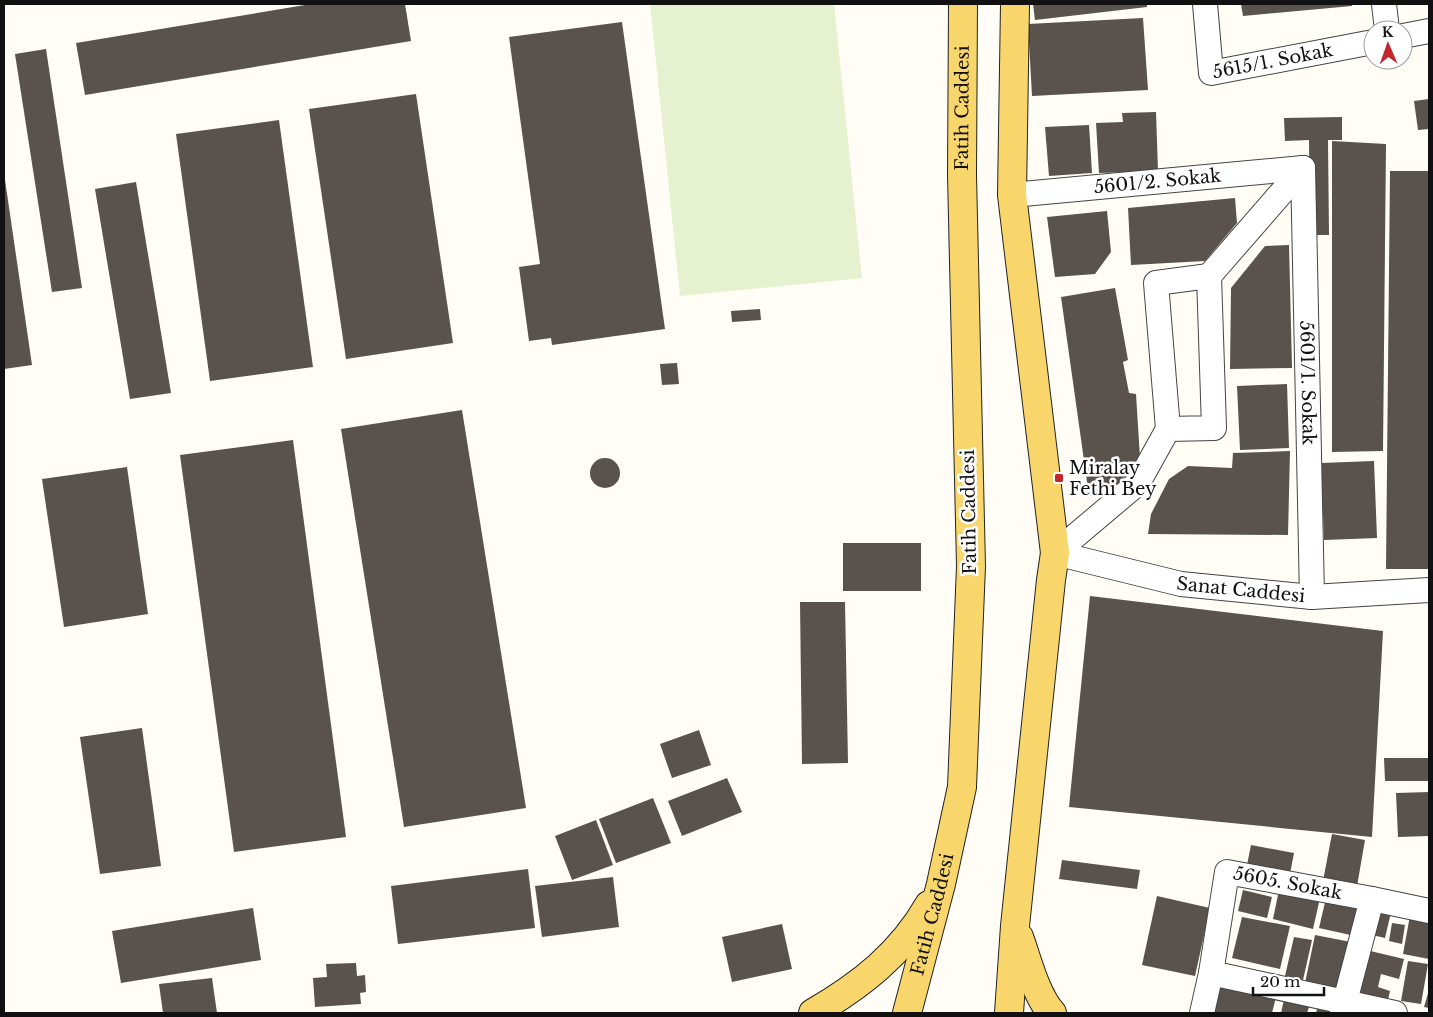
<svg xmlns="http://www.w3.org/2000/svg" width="1433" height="1017" font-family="'Libre Baskerville',serif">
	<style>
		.pitch { fill: #e6f2cf }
		.building { fill: #5a524d }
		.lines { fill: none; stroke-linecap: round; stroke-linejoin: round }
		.minor-casing { stroke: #444; stroke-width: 26 }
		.major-casing { stroke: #222; stroke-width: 30 }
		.minor { stroke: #fff; stroke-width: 24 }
		.major { stroke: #f9d66b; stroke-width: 28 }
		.poi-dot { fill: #c4262e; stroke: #fff; stroke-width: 2 }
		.labels { text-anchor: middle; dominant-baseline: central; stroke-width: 5; stroke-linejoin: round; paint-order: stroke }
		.street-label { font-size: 18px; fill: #111; stroke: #fff }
		.poi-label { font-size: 18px; fill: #111; stroke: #fff; text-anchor: start }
	</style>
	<rect width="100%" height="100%" fill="#fffdf5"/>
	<!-- pitch -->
	<polygon class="pitch" points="650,4 834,4 862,278 680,296"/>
	<!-- building -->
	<g class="building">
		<polygon points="311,4 405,4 411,41 85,95 76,43"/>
		<polygon points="1033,4 1147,4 1147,7 1035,20"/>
		<polygon points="1241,4 1352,4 1352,6 1243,16"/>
		<polygon points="1143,18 1148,90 1032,96 1028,24"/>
		<polygon points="622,22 665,329 552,345 551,338 529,341 519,267 540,264 509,37"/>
		<polygon points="46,49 82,288 52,292 15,54"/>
		<polygon points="416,94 453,343 346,359 309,109"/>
		<polygon points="1429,99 1429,129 1418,130 1414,101"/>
		<polygon points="1156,112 1158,171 1099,173 1096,123 1123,122 1122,113"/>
		<polygon points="1342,117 1342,140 1328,140 1329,235 1310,235 1309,140 1285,141 1284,118"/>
		<polygon points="279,120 313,367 210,381 176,134"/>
		<polygon points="1089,125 1092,173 1049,176 1045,127"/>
		<polygon points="1332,141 1386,144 1383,451 1332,452"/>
		<polygon points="1390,171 1429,171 1429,569 1386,569"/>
		<polygon points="4,173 32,365 4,369"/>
		<polygon points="136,182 171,393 130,399 95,189"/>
		<polygon points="1235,198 1237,223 1205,261 1131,265 1128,208"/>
		<polygon points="1107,211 1111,252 1095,274 1055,277 1047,217"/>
		<polygon points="1289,245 1292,368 1230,369 1231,288 1265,246"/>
		<polygon points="1115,288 1128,360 1123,362 1129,393 1136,394 1140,458 1110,494 1089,496 1061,297"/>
		<polygon points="760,309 761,320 732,322 731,311"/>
		<polygon points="677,363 679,384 662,385 660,364"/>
		<polygon points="1287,384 1289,448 1240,450 1237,386"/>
		<polygon points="462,410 526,808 404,827 341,429"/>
		<polygon points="293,440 346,837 234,852 180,455"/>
		<polygon points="1290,451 1288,535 1148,534 1151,514 1169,479 1188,466 1232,468 1233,453"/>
		<circle cx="605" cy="473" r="15"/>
		<polygon points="1374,461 1377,538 1324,540 1321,463"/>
		<polygon points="127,467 148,614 64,627 42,479"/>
		<rect x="843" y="543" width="78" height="48"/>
		<polygon points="1090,596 1383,631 1372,837 1069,807"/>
		<polygon points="800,602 845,602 848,763 802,764"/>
		<polygon points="142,728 161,866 100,874 80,737"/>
		<polygon points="699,730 711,765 672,778 660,744"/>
		<polygon points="1384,758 1429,758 1429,781 1385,781"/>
		<polygon points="727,778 742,812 682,836 668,801"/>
		<polygon points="1429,792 1429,836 1398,837 1396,793"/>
		<polygon points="653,798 671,843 616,863 599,819"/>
		<polygon points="596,820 613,865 572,880 555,836"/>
		<polygon points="1332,834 1365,840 1356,892 1322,886"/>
		<polygon points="1251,845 1294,853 1289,879 1246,870"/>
		<polygon points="1062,860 1140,870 1137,889 1059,879"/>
		<polygon points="528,869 535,928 398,944 391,886"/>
		<polygon points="613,877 619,927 542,937 535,886"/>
		<polygon points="1243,890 1272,897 1267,918 1238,911"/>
		<polygon points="1279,890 1320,898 1313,929 1273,919"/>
		<polygon points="1157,896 1210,908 1195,976 1142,965"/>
		<polygon points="1326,898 1362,905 1355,936 1319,928"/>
		<polygon points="1376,904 1392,908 1385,938 1368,934"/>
		<polygon points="253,908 261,960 121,983 112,931"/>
		<polygon points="1411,910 1429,913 1429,959 1403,954"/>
		<polygon points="1242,917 1290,926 1280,969 1232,958"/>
		<polygon points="1392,923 1405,925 1402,944 1389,941"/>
		<polygon points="782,924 792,969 732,982 722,937"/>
		<polygon points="1315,935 1351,942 1340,995 1304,988"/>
		<polygon points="1294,937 1312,940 1303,980 1285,976"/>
		<polygon points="1362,949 1404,959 1399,979 1381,974 1378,987 1390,991 1387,1004 1350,994"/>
		<polygon points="1408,961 1428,964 1421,1004 1401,1001"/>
		<polygon points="356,963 357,976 365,975 366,992 360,993 361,1004 315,1007 313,978 327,977 326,964"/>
		<polygon points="212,978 217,1013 163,1013 159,984"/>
		<polygon points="1221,979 1277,993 1272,1013 1212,1013"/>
		<polygon points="1429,990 1429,1008 1424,1007"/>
		<polygon points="1285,995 1311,1001 1307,1013 1281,1013"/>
		<polygon points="1318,1005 1337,1013 1316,1013"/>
	</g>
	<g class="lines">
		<defs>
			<g id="minor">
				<path id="s1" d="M1205,4L1211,73L1373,42"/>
				<polyline points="1384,4 1387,30"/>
				<polyline points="1403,36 1429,31"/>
				<path id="s2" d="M1303,168L1312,597"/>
				<path id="s3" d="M1012,195L1303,168"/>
				<polygon points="1209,276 1214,428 1168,429 1156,283"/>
				<polyline points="1209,276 1303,168"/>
				<path id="s4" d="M1055,553L1181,584L1312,597L1429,590"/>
				<polyline points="1055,553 1138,483 1168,429"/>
				<polyline points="1211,973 1395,1013"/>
				<path id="s5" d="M1202,1013L1211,973L1227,872L1372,899L1429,911"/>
				<polyline points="1342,1013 1372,899"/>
			</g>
			<g id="major">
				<path d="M1019,937C1027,959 1036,996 1052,1013"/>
				<path d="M813,1013C861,985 901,954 929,905"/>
				<path id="s6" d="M907,1013L941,884L962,787L971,566L962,175L963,4"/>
				<polyline points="1009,1013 1015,926 1051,580 1055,553 1012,195 1015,4"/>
			</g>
		</defs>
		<!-- minor casing -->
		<use href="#minor" class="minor-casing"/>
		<!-- major casing -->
		<use href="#major" class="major-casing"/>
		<!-- minor -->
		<use href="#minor" class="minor"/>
		<!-- major -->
		<use href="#major" class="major"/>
	</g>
	<!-- markers -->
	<rect class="poi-dot" x="1054" y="473" width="10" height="10" rx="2.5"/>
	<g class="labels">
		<!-- street labels -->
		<g class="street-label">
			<text stroke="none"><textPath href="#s1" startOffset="132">5615/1. Sokak</textPath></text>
			<text stroke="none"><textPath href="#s6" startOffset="912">Fatih Caddesi</textPath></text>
			<text stroke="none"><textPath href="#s3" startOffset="146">5601/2. Sokak</textPath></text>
			<text stroke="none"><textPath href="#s2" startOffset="215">5601/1. Sokak</textPath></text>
			<text transform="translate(969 512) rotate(-91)">Fatih Caddesi</text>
			<text stroke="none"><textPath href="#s4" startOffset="190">Sanat Caddesi</textPath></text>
			<text stroke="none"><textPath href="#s5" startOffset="205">5605. Sokak</textPath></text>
			<text stroke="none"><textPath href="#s6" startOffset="102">Fatih Caddesi</textPath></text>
		</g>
		<!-- poi labels -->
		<g class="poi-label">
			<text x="1069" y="468">Miralay<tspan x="1069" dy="21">Fethi Bey</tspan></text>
		</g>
	</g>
	<!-- border -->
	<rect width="1433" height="1017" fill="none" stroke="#111111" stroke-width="10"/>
	<!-- north arrow -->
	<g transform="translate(1388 45) rotate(358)"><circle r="24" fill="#ffffff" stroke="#a0a0a0"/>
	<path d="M0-4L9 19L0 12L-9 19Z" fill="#c4262e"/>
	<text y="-8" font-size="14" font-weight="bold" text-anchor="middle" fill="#111111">K</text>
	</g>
	<!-- scale -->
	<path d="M1253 987v8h71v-8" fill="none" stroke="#111111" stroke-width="2.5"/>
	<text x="1260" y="987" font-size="15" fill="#111111" stroke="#ffffff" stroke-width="4" paint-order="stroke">20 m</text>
</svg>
